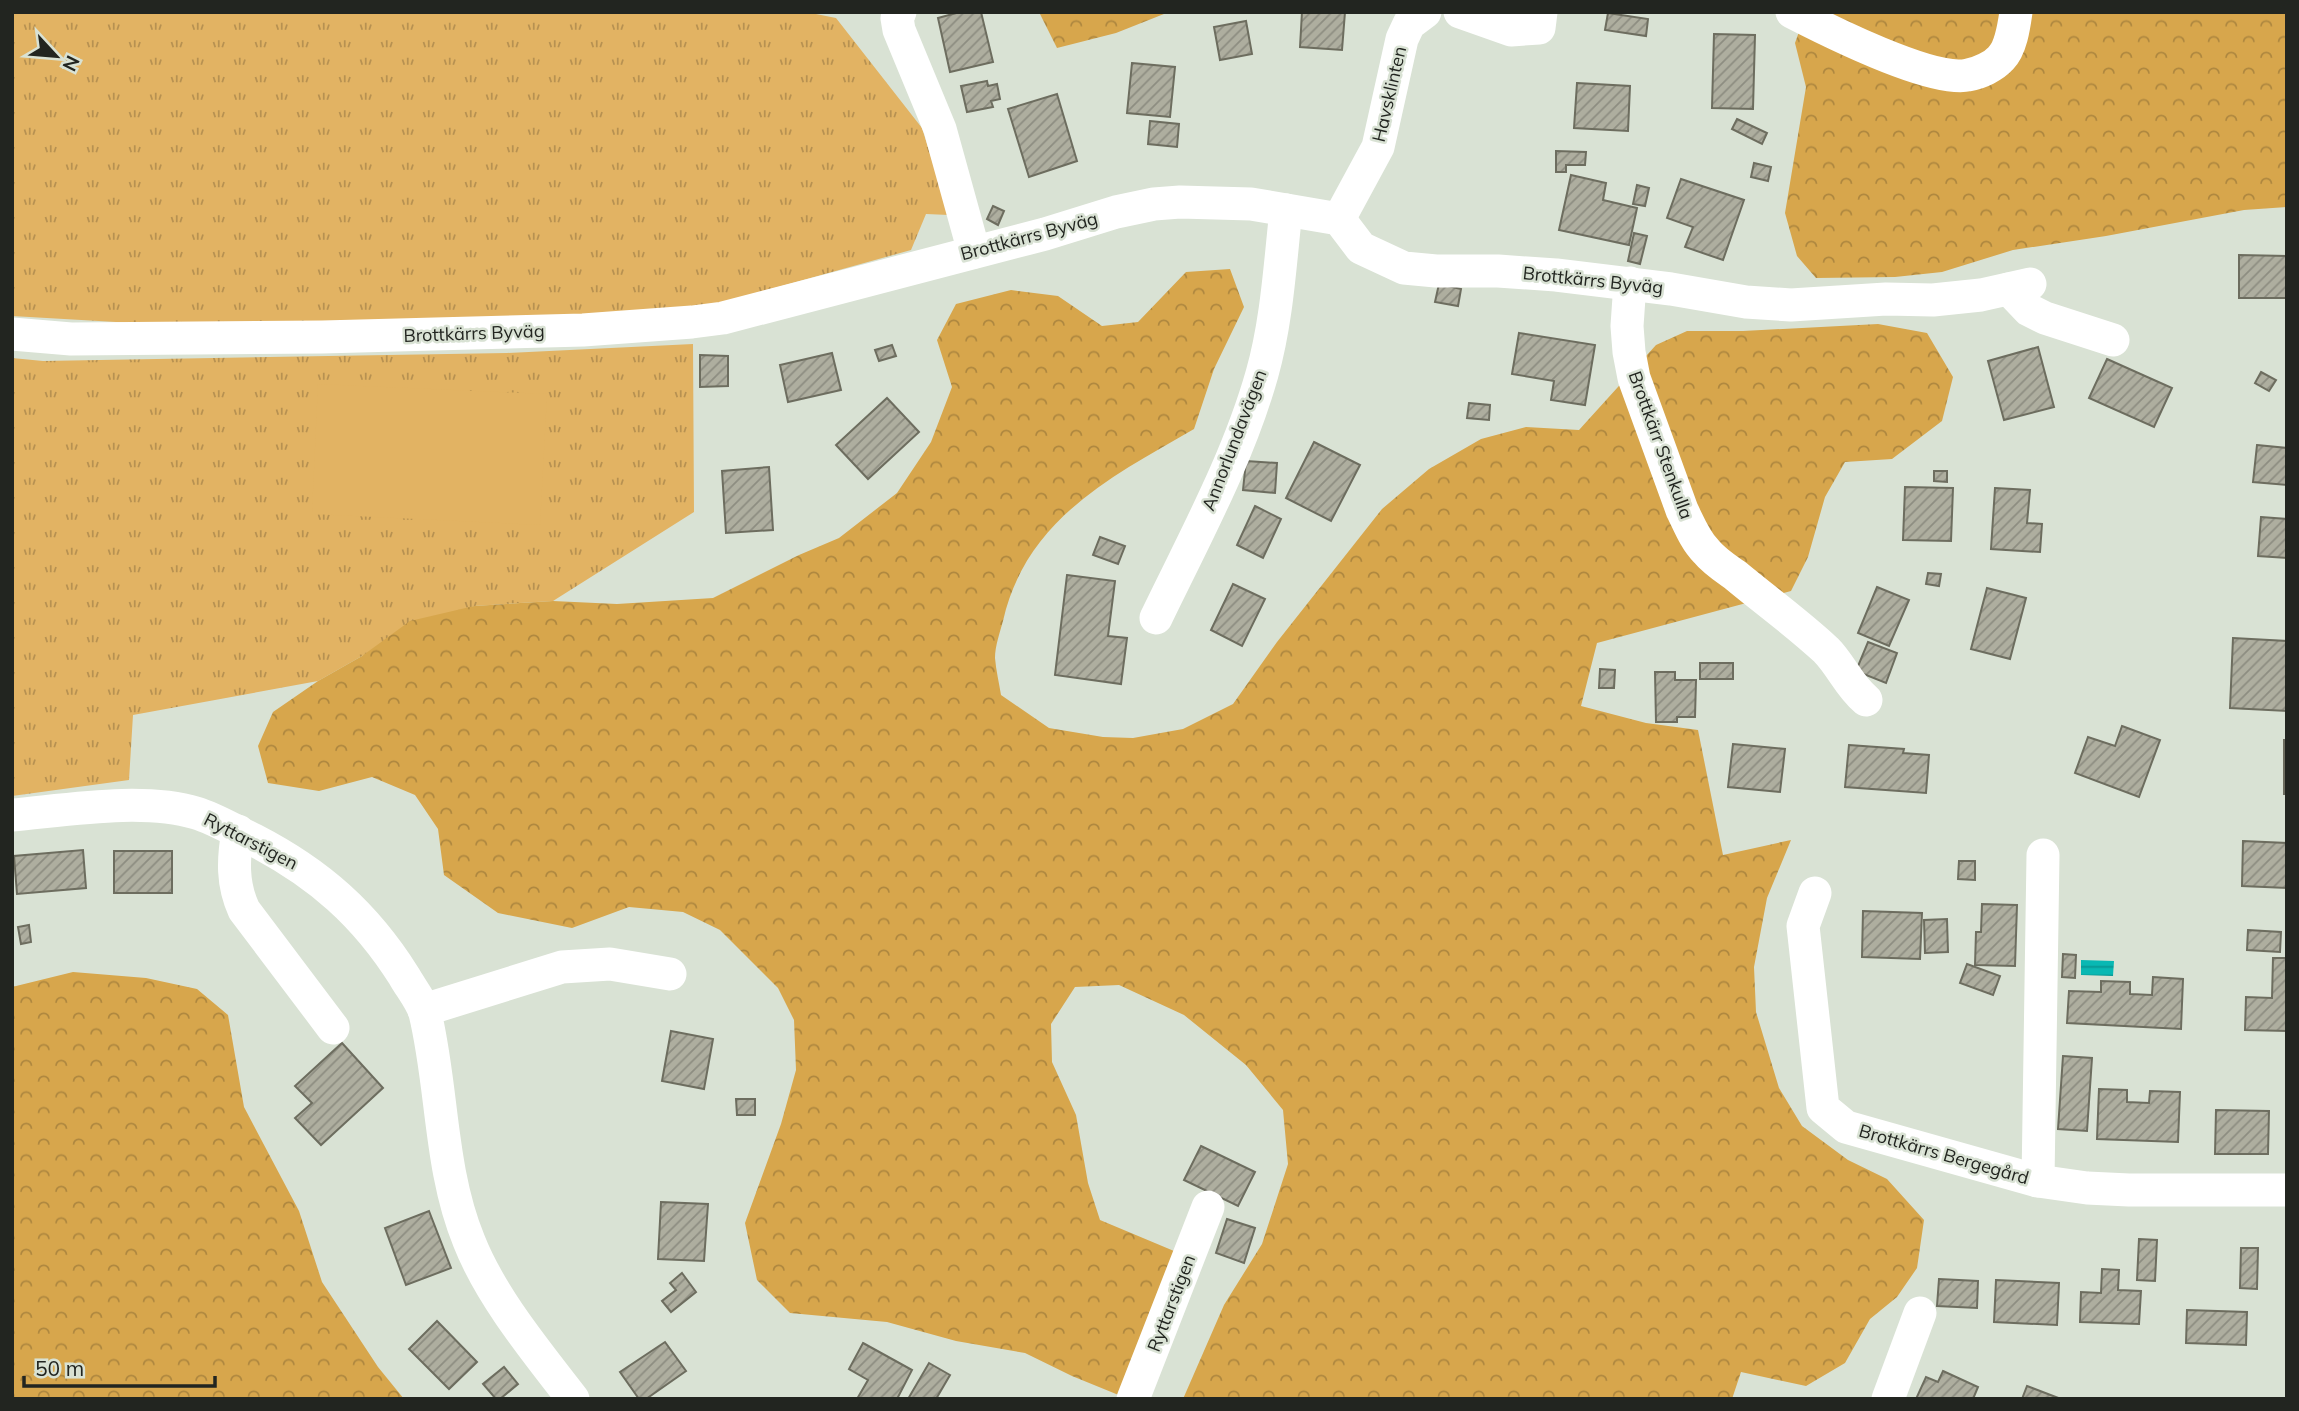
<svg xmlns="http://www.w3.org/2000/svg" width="2299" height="1411" font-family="Mulish,sans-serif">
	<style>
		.grass { fill: url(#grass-tufts) }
		.forest { fill: url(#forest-crowns) }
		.park { fill: #e2b363 }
		.water { fill: url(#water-rules) }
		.building { fill: url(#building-hatch); stroke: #6d6d5f; stroke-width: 2 }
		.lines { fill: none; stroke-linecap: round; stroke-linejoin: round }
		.minor { stroke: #fff; stroke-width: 33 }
		.labels { text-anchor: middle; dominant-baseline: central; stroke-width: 5; stroke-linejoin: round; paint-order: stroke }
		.street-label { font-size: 18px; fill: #222520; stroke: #d9e2d4 }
	</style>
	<defs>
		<pattern id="grass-tufts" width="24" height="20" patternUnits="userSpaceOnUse" patternTransform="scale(1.75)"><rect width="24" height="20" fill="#e2b363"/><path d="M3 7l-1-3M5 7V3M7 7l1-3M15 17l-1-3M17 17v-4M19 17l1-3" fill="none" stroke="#b79151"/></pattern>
		<pattern id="forest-crowns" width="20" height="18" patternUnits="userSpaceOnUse" patternTransform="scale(1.75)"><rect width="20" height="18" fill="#d7a64c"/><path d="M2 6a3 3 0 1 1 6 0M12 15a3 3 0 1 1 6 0" fill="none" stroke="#ae873f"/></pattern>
		<pattern id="water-rules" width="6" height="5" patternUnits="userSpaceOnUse" patternTransform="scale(1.75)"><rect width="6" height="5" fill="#09b8b3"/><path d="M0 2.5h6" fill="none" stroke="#099591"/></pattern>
		<pattern id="building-hatch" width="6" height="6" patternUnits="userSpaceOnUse" patternTransform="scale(1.75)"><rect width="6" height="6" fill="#aeae9f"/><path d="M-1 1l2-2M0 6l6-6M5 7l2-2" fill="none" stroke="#8d8d81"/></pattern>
	</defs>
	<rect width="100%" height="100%" fill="#d9e2d4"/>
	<!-- grass -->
	<g class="grass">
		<polygon points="12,12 806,12 836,18 922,128 949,215 926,214 911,250 695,310 220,328 12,316"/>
		<polygon points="693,344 694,512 553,601 474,606 362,656 318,681 133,715 129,780 12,796 12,358 43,361 507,353"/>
	</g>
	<!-- forest -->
	<g class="forest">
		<polygon points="1039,12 1169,12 1116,33 1057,48"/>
		<polygon points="1806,12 2287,12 2287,207 2244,210 2106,236 2013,250 1942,272 1895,277 1816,278 1797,256 1785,213 1806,87 1795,43"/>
		<path d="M1230,269L1244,307L1214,369L1194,429C1111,477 1026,519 1003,621C1000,632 995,646 995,658C996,670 999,683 1001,695L1049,728L1103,737L1133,738L1183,729L1233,704L1277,642L1382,509L1429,469L1481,439L1526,427L1579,430L1656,345L1687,331H1743L1878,324L1927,333L1953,377L1942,421L1892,459L1845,462L1825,497L1808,557L1791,591L1597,643L1581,706L1646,723L1698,730L1723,855L1791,840L1767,898L1754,967L1756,1012L1779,1088L1802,1126L1848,1160L1887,1179L1924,1220L1917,1268L1897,1297L1870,1319L1845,1363L1806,1386L1741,1372L1732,1399H1183L1224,1305L1262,1244L1288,1164L1283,1110L1246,1065L1184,1015L1119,985L1075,987L1051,1024L1052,1062L1076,1115L1088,1183L1100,1220L1174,1251L1121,1396L1072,1376L1025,1353L956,1341L887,1322L790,1313L757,1280L745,1223L781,1124L796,1070L794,1020L778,988L720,930L683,912L629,907L572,928L498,913L444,875L438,829L415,795L372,777L319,791L268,783L258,746L273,712L318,681L362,656L410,621L474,606L553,601L617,604L713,598L799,555L839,538L897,493L931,442L952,387L937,340L956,304L1011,290L1058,296L1102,326L1138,322L1186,272Z"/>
		<polygon points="73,972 146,978 197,989 228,1015 244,1107 299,1211 322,1282 378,1367 404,1399 12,1399 12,987"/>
	</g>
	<!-- park -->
	<polygon class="park" points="318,384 547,394 540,525 312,514"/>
	<!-- water -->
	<polygon class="water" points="2081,960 2114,961 2113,976 2081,975"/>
	<!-- building -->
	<g class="building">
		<polygon points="960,12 981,12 993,62 950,72 938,18"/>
		<polygon points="1302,12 1345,12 1342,50 1300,47"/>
		<polygon points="1608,13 1648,19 1646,36 1605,30"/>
		<polygon points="1246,21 1252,54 1220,60 1214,27"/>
		<polygon points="1714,34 1755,35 1753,109 1712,108"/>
		<polygon points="1132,63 1175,67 1170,117 1127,113"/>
		<polygon points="987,81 988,86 997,84 1000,99 991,101 993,107 967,112 961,86"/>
		<polygon points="1577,83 1630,86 1628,131 1574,128"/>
		<polygon points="1057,94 1077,161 1029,177 1008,109"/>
		<polygon points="1737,119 1767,133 1762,144 1732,129"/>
		<polygon points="1150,121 1179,124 1177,147 1148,144"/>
		<polygon points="1556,151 1586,152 1585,165 1566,165 1566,172 1556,172"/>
		<polygon points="1754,163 1771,167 1768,181 1751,177"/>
		<polygon points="1571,175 1606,183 1603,200 1637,208 1629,245 1559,230"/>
		<polygon points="1681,179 1744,200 1723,260 1685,247 1693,227 1667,218"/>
		<polygon points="1637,185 1649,188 1645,206 1633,204"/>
		<polygon points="993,206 1004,211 998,225 987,219"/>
		<polygon points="1634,233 1647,236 1640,264 1628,261"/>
		<polygon points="2239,255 2287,256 2287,298 2239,298"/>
		<polygon points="1439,284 1461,289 1458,306 1435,302"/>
		<polygon points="1519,333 1595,345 1585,405 1551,400 1554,381 1512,374"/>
		<polygon points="892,345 896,356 879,361 875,350"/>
		<polygon points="2038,347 2054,407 2004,420 1988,361"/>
		<polygon points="832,353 841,390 788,402 780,365"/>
		<polygon points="700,355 728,356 728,386 700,387"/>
		<polygon points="2107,359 2172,388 2154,427 2089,398"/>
		<polygon points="2261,372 2276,380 2269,391 2255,383"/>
		<polygon points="887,398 919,432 868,479 836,445"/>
		<polygon points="1469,403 1490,405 1489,420 1467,418"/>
		<polygon points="1314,442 1360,465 1331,521 1286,498"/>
		<polygon points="2257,445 2287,448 2287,485 2253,482"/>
		<polygon points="1246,461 1277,463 1275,493 1243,490"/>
		<polygon points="769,467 773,530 726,533 722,471"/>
		<polygon points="1934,471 1947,471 1947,482 1934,481"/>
		<polygon points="1905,487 1953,488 1951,541 1903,540"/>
		<polygon points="1995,488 2030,490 2027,523 2042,524 2040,552 1991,549"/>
		<polygon points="1255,506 1281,519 1263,558 1237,545"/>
		<polygon points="2261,517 2287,519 2287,558 2258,556"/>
		<polygon points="1100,537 1125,546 1118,564 1093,555"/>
		<polygon points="1928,573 1941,574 1939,586 1926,584"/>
		<polygon points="1067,575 1115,581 1108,636 1127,638 1121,684 1055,675"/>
		<polygon points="1233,584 1265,599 1242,646 1211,630"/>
		<polygon points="1877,587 1909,600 1889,646 1858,633"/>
		<polygon points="1987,588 2026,598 2010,659 1971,649"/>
		<polygon points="2233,638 2287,641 2287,711 2230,708"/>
		<polygon points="1868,642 1897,653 1886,683 1856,671"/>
		<rect x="1700" y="663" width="33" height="16"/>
		<polygon points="1600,669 1615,670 1614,688 1599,688"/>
		<polygon points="1655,672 1675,672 1675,680 1696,680 1695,717 1677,717 1677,722 1656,722"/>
		<polygon points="2122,726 2160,740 2139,797 2075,773 2088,737 2115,746"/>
		<rect x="2284" y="740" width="3" height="54"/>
		<polygon points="1733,744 1785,749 1780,792 1728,787"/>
		<polygon points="1849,745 1904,749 1903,753 1929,755 1926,793 1845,787"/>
		<polygon points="2243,841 2287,843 2287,888 2242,886"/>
		<polygon points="83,850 86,888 17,894 14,856"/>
		<rect x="114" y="851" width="58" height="42"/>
		<polygon points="1959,861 1975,861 1975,880 1958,879"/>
		<polygon points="1982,904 2017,905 2015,966 1975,965 1976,932 1981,932"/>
		<polygon points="1863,911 1922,913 1920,959 1862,957"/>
		<polygon points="1947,919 1948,952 1925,953 1924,920"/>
		<polygon points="29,925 31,942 21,944 18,927"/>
		<polygon points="2248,930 2281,932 2280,952 2247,950"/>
		<polygon points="2063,954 2076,955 2075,978 2062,977"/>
		<polygon points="2273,958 2287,958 2287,1031 2245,1030 2246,997 2272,998"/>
		<polygon points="1967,964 2000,976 1993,995 1960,983"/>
		<polygon points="2153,977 2183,979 2181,1029 2067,1023 2069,991 2101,992 2101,981 2130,982 2130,994 2152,995"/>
		<polygon points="671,1031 713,1039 704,1089 662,1081"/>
		<polygon points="342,1043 383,1088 321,1145 295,1118 312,1103 295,1086"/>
		<polygon points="2063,1056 2092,1058 2087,1131 2058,1129"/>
		<polygon points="2099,1089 2127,1090 2127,1102 2149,1103 2150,1091 2180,1092 2178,1142 2097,1139"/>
		<polygon points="736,1099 755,1099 755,1115 737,1115"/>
		<polygon points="2216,1110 2269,1111 2268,1154 2215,1154"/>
		<polygon points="1201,1146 1255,1172 1238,1206 1184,1180"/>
		<polygon points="661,1202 708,1204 704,1261 658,1259"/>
		<polygon points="429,1211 451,1268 406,1285 385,1228"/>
		<polygon points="1227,1219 1255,1228 1244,1263 1216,1253"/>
		<polygon points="2139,1239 2157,1240 2155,1281 2137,1280"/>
		<polygon points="2241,1248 2258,1248 2257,1289 2240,1288"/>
		<polygon points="2102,1269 2119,1270 2118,1290 2141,1291 2139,1324 2080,1322 2081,1292 2101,1293"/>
		<polygon points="682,1273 696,1292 671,1312 662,1301 676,1290 670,1283"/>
		<polygon points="1939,1279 1978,1281 1977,1308 1937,1306"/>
		<polygon points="1996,1280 2059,1283 2057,1325 1994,1322"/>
		<polygon points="2187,1310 2247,1312 2246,1345 2186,1343"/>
		<polygon points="437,1321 477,1362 449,1389 409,1349"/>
		<polygon points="665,1342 686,1371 646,1399 639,1399 620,1372"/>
		<polygon points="863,1343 912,1370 897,1399 857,1399 868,1380 849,1369"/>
		<polygon points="929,1363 950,1375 936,1399 908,1399"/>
		<polygon points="504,1367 518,1384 500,1399 496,1399 483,1384"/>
		<polygon points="1943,1371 1978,1387 1973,1399 1916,1399 1926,1377 1938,1382"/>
		<polygon points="2027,1386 2061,1399 2022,1399"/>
	</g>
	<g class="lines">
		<!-- minor -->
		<g class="minor">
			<polyline points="900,12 897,18 899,30 940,129 974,252"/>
			<polyline points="1460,12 1511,30 1539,28 1541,12"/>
			<path d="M1792,12C1827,30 1932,83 1968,75C1980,73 1994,66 2001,58C2011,48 2014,26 2016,12"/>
			<polyline points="1339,219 1378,147 1402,39 1409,24 1425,12"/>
			<path d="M1630,283L1627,326L1629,352L1634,378L1682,510C1689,524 1695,540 1706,551C1714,561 1725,568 1735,575C1765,600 1797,623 1826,650C1841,665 1849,686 1866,700"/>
			<polyline points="2009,289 2029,310 2045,318 2113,340"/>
			<polyline points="12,334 71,339 322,337 583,330 692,322 723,318 1045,234 1116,212 1154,204 1180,202 1251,204 1339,219 1361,248 1404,268 1436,271 1498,271 1556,275 1671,289 1746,302 1791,305 1886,299 1933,300 1981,295 2030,284"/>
			<path d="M1156,618C1194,539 1238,459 1262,374C1277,321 1280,264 1286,210"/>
			<path d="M12,815C67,810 143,797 196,813C216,819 235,831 254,840C318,873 365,914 404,976C410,987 421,1000 425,1013C443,1087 439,1168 469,1241C491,1297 536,1351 573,1399"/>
			<path d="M238,831C233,859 232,884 244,910L333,1028"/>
			<polyline points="1815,893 1803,926 1823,1108 1846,1127 2038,1181 2087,1188 2129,1190 2287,1190"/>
			<polyline points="424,1010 562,967 610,964 670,974"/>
			<polyline points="2038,1181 2043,855"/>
			<polyline points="1133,1399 1208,1207"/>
			<polyline points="1888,1399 1920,1313"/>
		</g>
	</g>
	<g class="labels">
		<!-- street labels -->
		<g class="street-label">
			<text transform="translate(1389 94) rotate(-77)">Havsklinten</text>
			<text transform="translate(1029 236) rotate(-15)">Brottkärrs Byväg</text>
			<text transform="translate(1593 280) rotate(6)">Brottkärrs Byväg</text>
			<text transform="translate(474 333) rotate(-2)">Brottkärrs Byväg</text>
			<text transform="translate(1234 440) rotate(-69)">Annorlundavägen</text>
			<text transform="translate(1661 445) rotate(70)">Brottkärr Stenkulla</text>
			<text transform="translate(251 841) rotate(27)">Ryttarstigen</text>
			<text transform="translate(1944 1154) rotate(16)">Brottkärrs Bergegård</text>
			<text transform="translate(1171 1303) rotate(-69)">Ryttarstigen</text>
		</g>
	</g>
	<!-- border -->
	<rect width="2299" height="1411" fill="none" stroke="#222520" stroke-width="28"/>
	<!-- north arrow -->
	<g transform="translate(56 56) rotate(116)" stroke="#d9e2d4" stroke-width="5" paint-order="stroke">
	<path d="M0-5L12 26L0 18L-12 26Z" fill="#222520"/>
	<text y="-10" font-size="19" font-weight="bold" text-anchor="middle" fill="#222520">N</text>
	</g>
	<!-- scale -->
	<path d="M24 1376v10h191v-10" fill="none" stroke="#222520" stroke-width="3.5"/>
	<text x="35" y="1376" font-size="21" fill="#222520" stroke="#d9e2d4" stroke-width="5" paint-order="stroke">50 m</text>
</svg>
